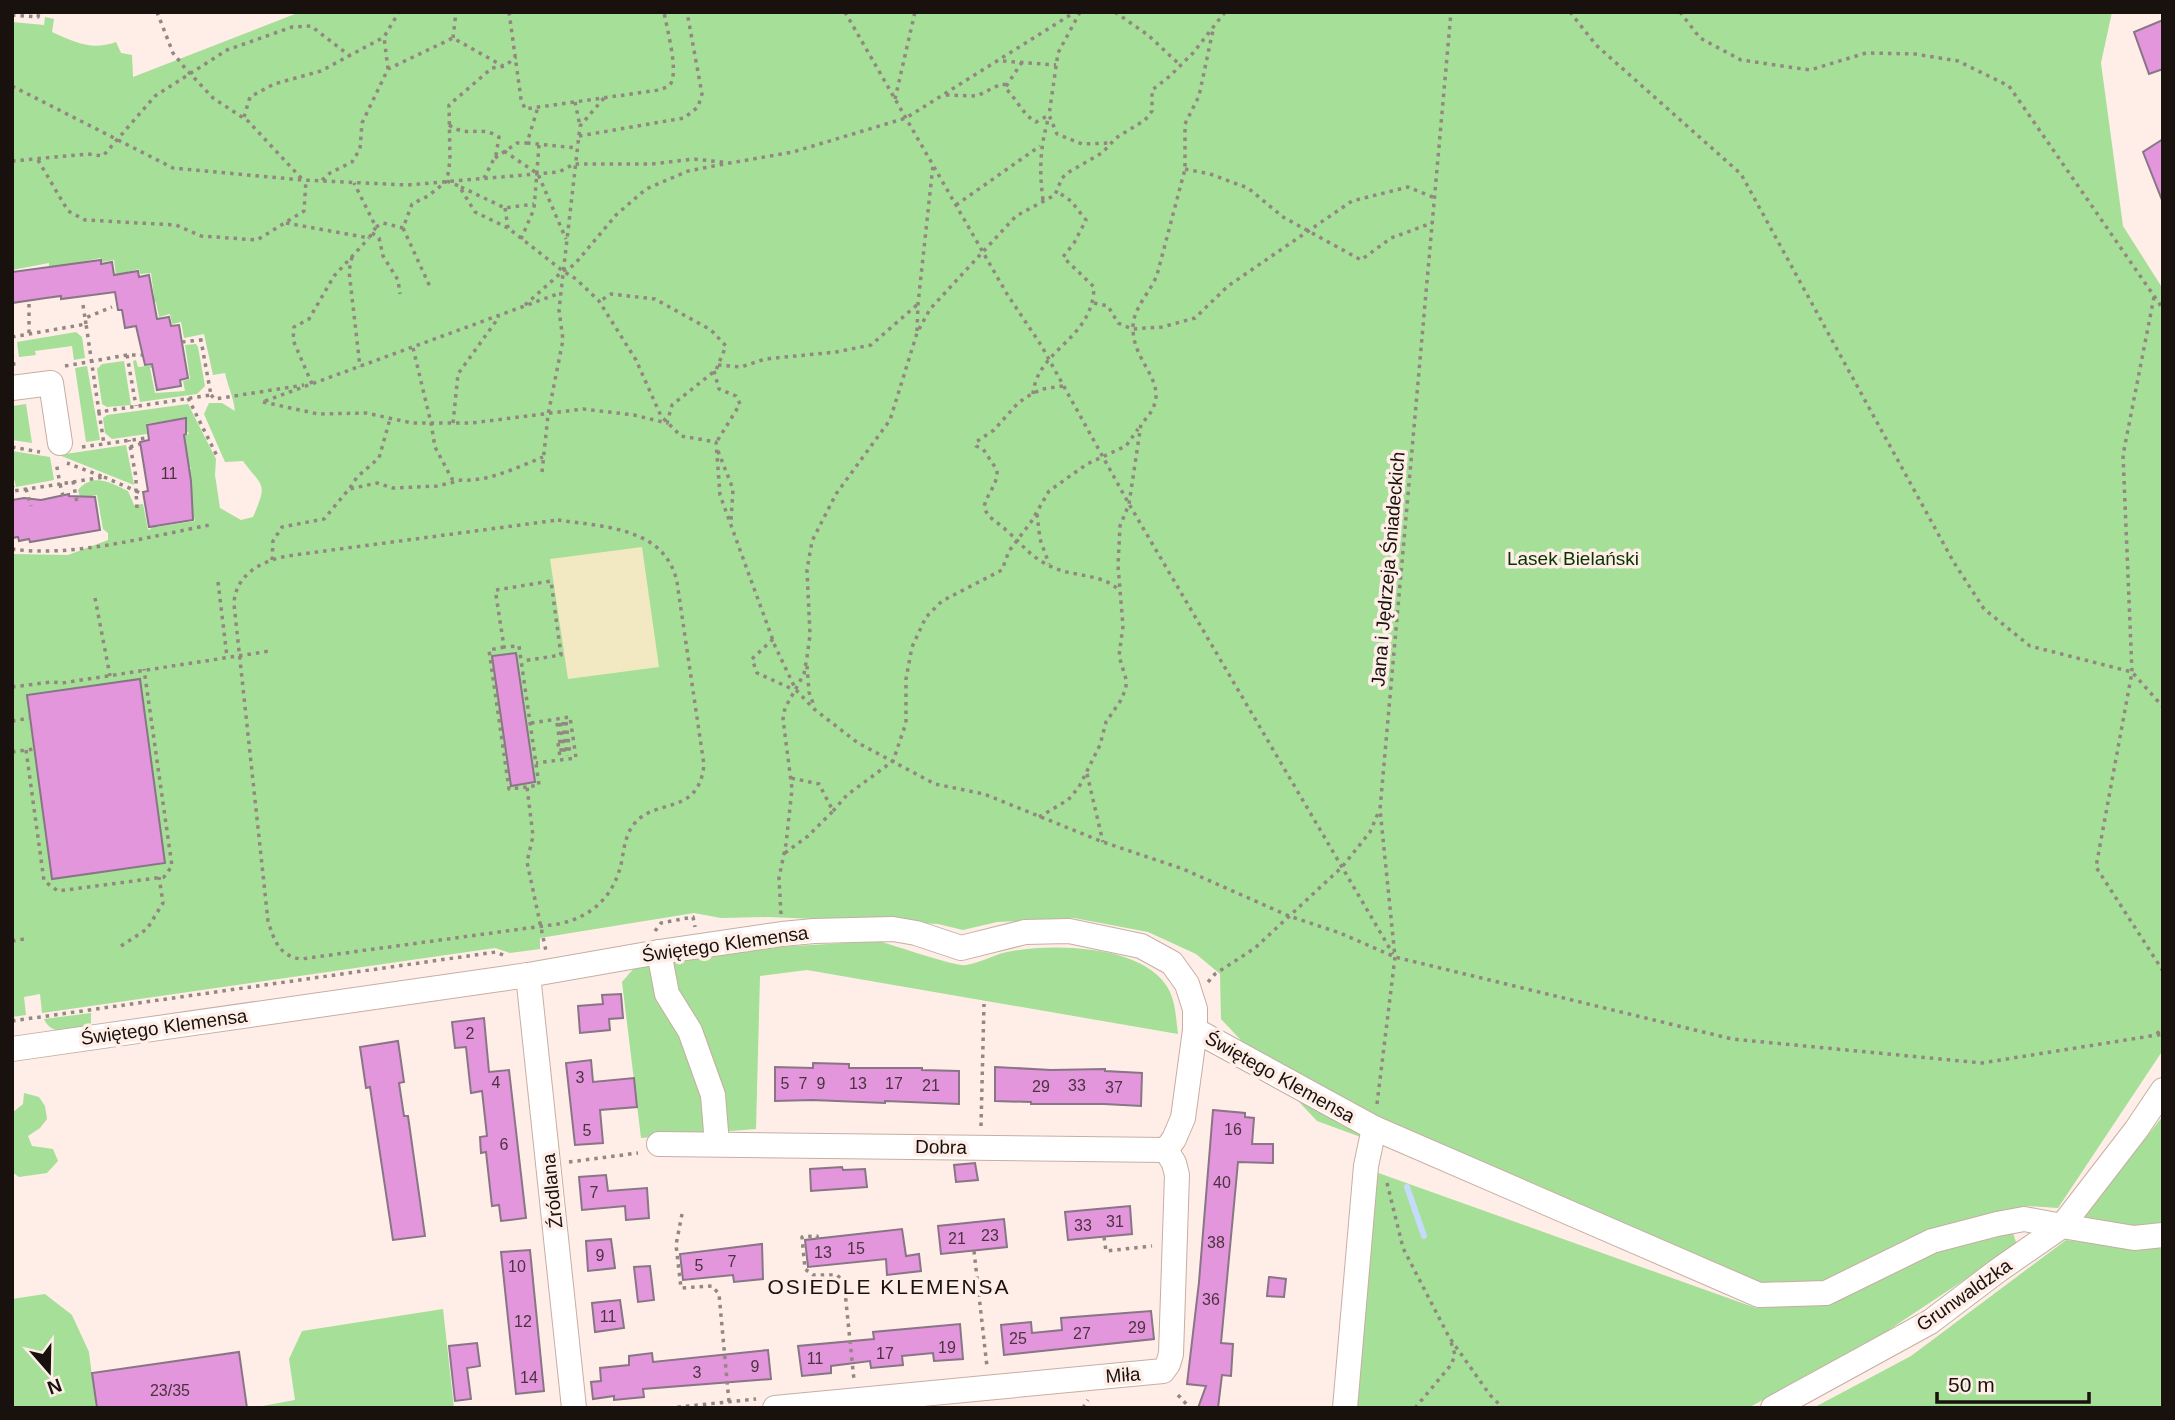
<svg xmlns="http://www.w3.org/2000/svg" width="2175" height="1420" font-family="Arial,sans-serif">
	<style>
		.green { fill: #a5df98 }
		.sand { fill: #f2e9c3 }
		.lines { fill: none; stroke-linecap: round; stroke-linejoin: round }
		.stream { stroke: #c6dbfc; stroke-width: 6 }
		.building { fill: #e396db; stroke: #887585; stroke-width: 2 }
		.minor-casing { stroke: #c7aea3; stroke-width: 26 }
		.path { stroke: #938781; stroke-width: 3.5; stroke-dasharray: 3.5 5; stroke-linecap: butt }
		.minor { stroke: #fff; stroke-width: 24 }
		.labels { text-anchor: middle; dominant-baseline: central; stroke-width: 7; stroke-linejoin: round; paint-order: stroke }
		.number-label { font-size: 16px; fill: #4c3240 }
		.park-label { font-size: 19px; fill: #073400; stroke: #feeee7 }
		.street-label { font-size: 19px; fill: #19110d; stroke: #feeee7 }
		.neighbourhood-label { font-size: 21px; letter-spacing: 2px; fill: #19110d; stroke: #feeee7 }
	</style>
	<rect width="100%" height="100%" fill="#feeee7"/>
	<!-- green -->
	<g class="green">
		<path d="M300,12H2112L2101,63L2123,226L2163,289V1050L2058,1208L2028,1206L1927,1232L1823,1285L1761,1284L1317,1121L1221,1019L1220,974L1196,954L1148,932L1074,918L997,922L963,930L938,924L768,917L721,918L694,913L540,938V949L510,953L495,948L42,1013L40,994L24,997L26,1015L12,1017V554L68,555L108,540V533L103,529L97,495L92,496L93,502L80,497L78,490C93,472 111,483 128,491L134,505L143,504L148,530L151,529V523L155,522L157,527L195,521L194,517L189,518L188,486L193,484L187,483L185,471L191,469L190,467L184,468L183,458L188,457V455H182L181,447L186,446L184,435L189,434L188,432L182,433L181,421L186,420V418L146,424L147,434L112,439L105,433L103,418L107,415L188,404L216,459L215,475L220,508L241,520L253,517C268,482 263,488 243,461L225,462L204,414L209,403H222L235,411C233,395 228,387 225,373L213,375L204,334L184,338L181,322L172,324L170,314L159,317L156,302L153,301L152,297L154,296L151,273L140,274L139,269L116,275L114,260L102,262L101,258L49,268V263L12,270V22L44,25L45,17L54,19L52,32C75,42 91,51 116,42L121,53L132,55L133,77Z"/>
		<polygon points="76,332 82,337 85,358 74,360 72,346 35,351 36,355 19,357 17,342"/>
		<polygon points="196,344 198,347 205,386 197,394 140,402 133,361 136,360 138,367 154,365 155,367 150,368 155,393 185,391 183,381 190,379 185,345"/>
		<polygon points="124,361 131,405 107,407 102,404 97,369 102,364"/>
		<polygon points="87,366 100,440 86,442 75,368"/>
		<polygon points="26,404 32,443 12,440 12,406"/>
		<polygon points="126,445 134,485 59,455"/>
		<polygon points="12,451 50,457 54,480 16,487 12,470"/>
		<path d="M879,941C893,945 956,967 966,965C980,963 993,955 1007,952C1051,943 1148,944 1170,992C1176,1005 1176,1020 1178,1034L807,970L760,976L756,1129L641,1138L622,982L635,967L777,947Z"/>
		<path d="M91,1013V1027C75,1029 52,1038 44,1019Z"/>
		<polygon points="24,1093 39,1097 45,1106 47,1119 40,1128 28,1136 32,1146 53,1149 58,1161 47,1173 19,1177 12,1172 12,1113 23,1104"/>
		<polygon points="2163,1116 2163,1226 2134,1229 2078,1224"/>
		<polygon points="1370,1170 1756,1308 1833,1303 1933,1253 2013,1233 2017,1245 1869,1343 1748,1408 1343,1408"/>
		<polygon points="2066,1240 2135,1248 2163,1245 2163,1408 1813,1408 1911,1356"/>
		<polygon points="45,1294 72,1315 89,1352 96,1408 12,1408 12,1299"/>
		<polygon points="443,1309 454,1408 251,1408 295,1400 289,1359 302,1331"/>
	</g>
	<!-- sand -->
	<polygon class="sand" points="642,547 659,667 568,679 550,559"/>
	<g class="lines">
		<!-- stream -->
		<polyline class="stream" points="1407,1187 1424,1236"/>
	</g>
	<!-- building -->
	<g class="building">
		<polygon points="2163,20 2163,69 2149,74 2134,32"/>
		<polygon points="2163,139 2163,199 2162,200 2143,152"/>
		<polygon points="101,260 101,264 112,262 114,275 138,271 139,277 149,275 157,319 169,317 171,326 179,325 188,378 180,380 181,386 157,390 152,364 145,365 136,326 125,328 122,310 118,310 115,292 61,299 61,296 46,298 12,303 12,272"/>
		<polygon points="186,418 186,434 184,435 191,481 193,520 149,527 143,492 148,491 140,442 149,440 147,425"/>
		<polygon points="69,494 69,496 95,497 100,530 30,542 29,539 19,541 18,537 12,538 12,500 24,498 41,500"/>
		<polygon points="516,653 535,782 511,786 492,656"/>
		<polygon points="140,679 165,863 52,879 27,695"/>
		<polygon points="621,994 623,1018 609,1019 610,1030 580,1033 578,1006 603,1004 602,995"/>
		<polygon points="484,1018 489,1072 509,1070 526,1218 501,1221 499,1205 492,1206 486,1152 481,1153 480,1137 487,1136 482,1091 471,1093 466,1047 455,1048 452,1022"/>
		<polygon points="398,1041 404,1082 399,1083 404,1116 408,1116 425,1236 393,1240 370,1087 366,1088 360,1047"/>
		<polygon points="591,1060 593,1082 634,1078 637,1107 600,1110 603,1143 575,1145 566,1063"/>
		<polygon points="813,1063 849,1064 849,1068 922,1068 922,1070 959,1071 959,1104 885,1101 885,1103 812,1100 775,1101 775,1067 813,1068"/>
		<polygon points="995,1067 1051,1070 1105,1069 1105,1071 1142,1073 1141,1106 1104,1104 1031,1104 1031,1102 995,1101"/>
		<polygon points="1213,1110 1245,1113 1245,1117 1254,1118 1252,1144 1273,1144 1273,1163 1238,1162 1221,1343 1233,1344 1231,1376 1222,1375 1218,1408 1198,1408 1206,1386 1187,1384 1199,1282"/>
		<polygon points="975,1163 978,1180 956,1182 954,1165"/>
		<polygon points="842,1167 843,1170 865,1169 867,1187 811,1191 810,1169"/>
		<polygon points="606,1175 608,1191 647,1188 649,1218 626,1220 625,1206 582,1210 579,1177"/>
		<polygon points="1130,1206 1132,1234 1068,1240 1065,1212"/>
		<polygon points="1004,1219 1007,1247 941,1254 938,1226"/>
		<polygon points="902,1229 906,1256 919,1254 921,1271 887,1275 886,1259 808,1267 805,1240"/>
		<polygon points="611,1239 615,1268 588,1271 586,1241"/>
		<polygon points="762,1244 763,1279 734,1282 733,1275 683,1280 680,1254"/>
		<polygon points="530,1250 544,1391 516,1394 501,1252"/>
		<polygon points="650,1266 654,1300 638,1302 634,1267"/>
		<polygon points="1269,1277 1286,1279 1284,1297 1267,1296"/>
		<polygon points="620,1300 624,1328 595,1332 592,1303"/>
		<polygon points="1151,1311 1154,1339 1004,1355 1001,1325 1031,1322 1032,1333 1062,1330 1061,1318"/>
		<polygon points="960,1324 963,1359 934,1361 933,1353 902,1356 903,1365 871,1368 870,1361 831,1366 831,1373 802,1376 798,1346 874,1339 873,1332"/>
		<polygon points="477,1343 480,1366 467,1368 471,1399 455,1401 449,1346"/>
		<polygon points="768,1350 771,1379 643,1389 644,1397 614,1400 614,1396 593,1399 591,1382 601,1381 600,1368 629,1365 629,1356 652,1353 653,1362"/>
		<polygon points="239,1352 247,1408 97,1408 92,1373"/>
	</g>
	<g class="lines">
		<defs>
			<g id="minor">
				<polyline points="12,388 51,383 60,443"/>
				<polyline points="659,952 667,994 690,1031 713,1095 717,1144"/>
				<polyline points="528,975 574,1408"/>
				<polyline points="1195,1030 1374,1128 1759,1295 1826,1293 1932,1241 1997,1224 2024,1219 2062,1226 2136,1130 2163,1090"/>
				<polyline points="12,1049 528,975 659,952 782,934 814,931 893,929 916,933 961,948 1025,932 1069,931 1141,946 1172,963 1187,984 1195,1009 1195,1030 1183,1118 1174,1139 1166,1150"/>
				<polyline points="659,1144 1166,1150"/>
				<polyline points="775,1408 1163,1371 1168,1364 1171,1354 1177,1175 1174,1163 1166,1150"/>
				<polyline points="1345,1408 1366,1166 1374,1128"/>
				<polyline points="1773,1408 1930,1322 2000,1269 2062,1226 2134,1238 2163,1235"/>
			</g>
		</defs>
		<!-- minor casing -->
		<use href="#minor" class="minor-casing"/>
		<!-- path -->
		<g class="path">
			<polyline points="157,12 173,53 185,68 213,98 248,121 302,179"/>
			<path d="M509,12L521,99L525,109L659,90C664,88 670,87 672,81C677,65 667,29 664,12"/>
			<polyline points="845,12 1007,294 1041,345 1129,504 1393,954"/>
			<polyline points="1080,12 1058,53 1049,115 1057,134 1082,144 1110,143"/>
			<polyline points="1115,12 1148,35 1180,65"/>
			<polyline points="1570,12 1596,45 1741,174 1953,561 1984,609 2030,646 2132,672 2163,707"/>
			<polyline points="1680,12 1700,38 1741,60 1810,70 1866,53 1915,54 1958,61 2009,86 2163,309"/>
			<polyline points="12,15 38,17 39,12"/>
			<polyline points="453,38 456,12"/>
			<polyline points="1003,61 1056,65"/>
			<path d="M1022,62L1005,88C1017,99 1022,114 1036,122L1049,115"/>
			<polyline points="388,69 384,37 399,12"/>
			<polyline points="12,86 173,168 302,180 407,185 559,172 574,164 652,164 694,159 730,163 793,152 906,118 1075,12"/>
			<polyline points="946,95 977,96 1001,84 1007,85"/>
			<polyline points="895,99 915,12"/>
			<polyline points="575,102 580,126"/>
			<polyline points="244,117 250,97 274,84 321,71 384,37"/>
			<path d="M449,125C470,139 478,124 499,137L496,155L484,178"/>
			<polyline points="579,136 684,118 698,107 702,94 687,12"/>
			<polyline points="527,143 577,148"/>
			<polyline points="504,151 538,174 566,239"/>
			<polyline points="495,158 517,143 527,143 538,107"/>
			<polyline points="38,160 68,211 85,220 176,225 201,236 257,240 304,211 306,180"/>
			<polyline points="12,161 88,154 103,156 155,96 227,50 292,27 311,26 350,56"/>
			<polyline points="1185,169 1210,174 1248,188 1283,217 1361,260 1391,238 1432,223"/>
			<polyline points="322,180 330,173 352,162 360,149 362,123 388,69 453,38 503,66"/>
			<polyline points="447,181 459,186 475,212 508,228 563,271 576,279 599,301 636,360 661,416 681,436 716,442 720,495 775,646 796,690 814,709 858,743 935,784 984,794 1103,842 1183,869 1289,916 1340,933 1395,957 1732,1039 1982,1063 2163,1034"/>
			<polyline points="461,187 505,208 534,204"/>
			<path d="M1043,200C1039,169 1040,147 1049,116"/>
			<polyline points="956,205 1040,146"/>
			<polyline points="505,208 508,228"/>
			<polyline points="286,223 369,238 376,227 354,183"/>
			<polyline points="376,227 383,223 403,228 412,204 428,196 447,181 450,160 449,105 492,68 505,66 516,57"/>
			<polyline points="403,228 431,289"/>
			<polyline points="372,233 379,238 383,256 398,280 400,294"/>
			<polyline points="521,239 534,209 539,145"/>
			<polyline points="352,257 349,271 360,367"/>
			<polyline points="2154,297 2123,455 2132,672 2096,867 2163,971"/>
			<polyline points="1094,303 1108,306 1118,323 1132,329 1162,327 1195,318 1228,286 1352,201 1408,187 1435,198"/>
			<polyline points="83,305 85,318"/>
			<polyline points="525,305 563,271 574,265 616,215 646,189 688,171 724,164"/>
			<polyline points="86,324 85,318 112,307"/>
			<polyline points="917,331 918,304 933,165"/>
			<polyline points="29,333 29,300"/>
			<polyline points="12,337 86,324 99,412 211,395 200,335"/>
			<polyline points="182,342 201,340"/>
			<path d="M413,348L431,423L435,447L452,479C482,485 516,468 543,457"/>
			<polyline points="12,354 14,366"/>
			<polyline points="127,355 136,406"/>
			<polyline points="718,365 741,367 765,359 836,352 871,345 918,304"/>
			<polyline points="65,366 127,355 142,355"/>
			<polyline points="714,371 719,389 736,396 740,404 716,443"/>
			<polyline points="312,384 293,340 294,327 309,319 334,276 369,238"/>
			<path d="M1063,386L1042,389L1030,395L1018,403L994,430L976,442V446L983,449L997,470C998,485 987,493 984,507C988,519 998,522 1006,530C1023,545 1030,557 1052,567C1073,577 1101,573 1119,590"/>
			<path d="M1033,394C1037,349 1093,340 1094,287L1063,257L1074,243L1086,220L1071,201L1058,192"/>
			<polyline points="211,395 215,399 304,385"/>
			<polyline points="188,398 217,456"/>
			<polyline points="265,401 560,293"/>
			<polyline points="263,402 318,414 366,413 412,423 472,423 583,409 634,415 667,423 672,405 716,370 726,346 711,330 655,299 611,294 600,301"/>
			<polyline points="99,412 104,444"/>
			<polyline points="453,423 458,374 499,317"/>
			<polyline points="12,447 40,452"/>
			<polyline points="82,447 146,438"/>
			<polyline points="130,447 140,444"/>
			<polyline points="718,451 733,489 731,521"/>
			<polyline points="542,472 548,415 563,340 559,310 561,292 580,126 604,98"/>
			<polyline points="104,477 136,491 136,477 129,440"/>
			<polyline points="73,481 77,503"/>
			<polyline points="12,484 14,491 60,484 56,462"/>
			<polyline points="350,488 357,477 379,458 390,419"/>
			<polyline points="26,489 31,506"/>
			<polyline points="63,496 60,484 104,477 67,463"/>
			<polyline points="137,508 136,491 144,495"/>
			<polyline points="1037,514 1040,539 1049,564"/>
			<path d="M558,520C604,527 665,527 677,582L704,765C698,817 656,797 634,824C626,834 624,847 622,860C615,895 593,917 558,924L301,959C279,956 274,940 268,921L234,604C235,575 261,561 287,556Z"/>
			<path d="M12,549C71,558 151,536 210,525"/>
			<polyline points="272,560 273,541 282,527 324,519 349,489 377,483 393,488 437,486 459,481"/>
			<polyline points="218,582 227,657"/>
			<polyline points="496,590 551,581 561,655 522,661"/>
			<polyline points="496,595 504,647 519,646 539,785 527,787 533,836 527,862 546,951"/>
			<polyline points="95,598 110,676"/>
			<polyline points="773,639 752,659 757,673 790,688"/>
			<polyline points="504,647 489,650 509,789 527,787"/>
			<polyline points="807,666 809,692 814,706"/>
			<polyline points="12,687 51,682 62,683 270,651"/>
			<polyline points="12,721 30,718"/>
			<polyline points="563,722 567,756"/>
			<polyline points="566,722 570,755"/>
			<polyline points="531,723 570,717 576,758 536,763"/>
			<polyline points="557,723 562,756"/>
			<polyline points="560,723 565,756"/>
			<polyline points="558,743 560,757"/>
			<polyline points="26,750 44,881 58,891 164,877 172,866 144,669"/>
			<polyline points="12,752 34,749"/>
			<polyline points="1087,774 1103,842"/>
			<polyline points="833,811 847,795 893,761 906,723 906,679 912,647 926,617 942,601 1002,570 1009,551 1031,522 1049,491 1087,464 1126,446 1138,429"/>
			<path d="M1039,817L1068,800L1079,787L1100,745L1106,722L1121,700L1126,688V679L1119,656L1123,626L1118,566L1120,526L1129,504L1141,424C1179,387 1133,367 1133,329C1132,309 1150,293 1157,275L1185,169V124L1199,96L1213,30"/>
			<polyline points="785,853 808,836 833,811 819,784 791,778"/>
			<polyline points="781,914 779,878 786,844 792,789 783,719 785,708 804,674 807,657 810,635 807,570 812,541 836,494 890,420 917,333 930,309 1016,216 1055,195 1062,178 1069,172 1102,153 1116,138 1145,120 1152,111 1152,90 1170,76 1193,53 1225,12"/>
			<polyline points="655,931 661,923 693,917 695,927"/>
			<polyline points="12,941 24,939"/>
			<polyline points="121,946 147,929 163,903 159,877"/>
			<polyline points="1208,982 1215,974 1255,948 1342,867 1370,832 1379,811"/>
			<polyline points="12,1021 496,952 503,955"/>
			<polyline points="2157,1034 2163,1026"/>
			<polyline points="1377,1104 1395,957 1380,809 1451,12"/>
			<polyline points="981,1126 984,1004"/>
			<polyline points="569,1162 638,1153"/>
			<polyline points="1387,1183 1403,1248 1449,1337 1490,1395 1503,1408"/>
			<polyline points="682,1214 676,1245 681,1288 712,1286 719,1294 729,1402"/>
			<polyline points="1104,1237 1106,1251 1152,1246"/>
			<polyline points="818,1239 817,1236 802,1237 805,1269 813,1275 837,1275 844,1282 854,1380"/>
			<polyline points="974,1251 987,1367"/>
			<polyline points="1178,1395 1190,1408"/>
			<polyline points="669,1408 756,1399"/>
			<polyline points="1083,1408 1088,1400"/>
			<polyline points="1415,1408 1451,1365 1455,1355 1451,1342"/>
		</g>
		<!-- minor -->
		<use href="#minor" class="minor"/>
	</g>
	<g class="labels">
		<!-- number labels -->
		<g class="number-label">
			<text x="169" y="473">11</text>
			<text x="470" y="1033">2</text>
			<text x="580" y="1077">3</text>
			<text x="496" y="1082">4</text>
			<text x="785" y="1083">5</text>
			<text x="803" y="1083">7</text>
			<text x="821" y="1083">9</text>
			<text x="858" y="1083">13</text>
			<text x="894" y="1083">17</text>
			<text x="931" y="1085">21</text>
			<text x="1077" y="1085">33</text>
			<text x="1041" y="1086">29</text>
			<text x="1114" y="1087">37</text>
			<text x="1233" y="1129">16</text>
			<text x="587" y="1130">5</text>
			<text x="504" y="1144">6</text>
			<text x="1222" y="1182">40</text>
			<text x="594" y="1192">7</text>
			<text x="1115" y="1221">31</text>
			<text x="1083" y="1225">33</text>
			<text x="990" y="1235">23</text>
			<text x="957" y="1238">21</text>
			<text x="1216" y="1242">38</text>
			<text x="856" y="1248">15</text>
			<text x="823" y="1252">13</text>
			<text x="600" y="1255">9</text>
			<text x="732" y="1261">7</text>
			<text x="699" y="1265">5</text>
			<text x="517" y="1266">10</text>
			<text x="1211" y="1299">36</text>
			<text x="608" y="1316">11</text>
			<text x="523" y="1321">12</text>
			<text x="1137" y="1327">29</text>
			<text x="1082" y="1333">27</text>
			<text x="1018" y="1338">25</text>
			<text x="947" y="1347">19</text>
			<text x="885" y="1353">17</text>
			<text x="815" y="1358">11</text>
			<text x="755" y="1366">9</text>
			<text x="697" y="1372">3</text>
			<text x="529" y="1377">14</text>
			<text x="170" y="1390">23/35</text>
		</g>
		<!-- park labels -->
		<g class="park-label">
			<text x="1573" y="558">Lasek Bielański</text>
		</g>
		<!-- street labels -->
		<g class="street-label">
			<text transform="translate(1388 569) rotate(-85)">Jana i Jędrzeja Śniadeckich</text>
			<text transform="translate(725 944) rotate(-8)">Świętego Klemensa</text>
			<text transform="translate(164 1027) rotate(-8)">Świętego Klemensa</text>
			<text transform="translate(1280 1077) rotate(29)">Świętego Klemensa</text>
			<text transform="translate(941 1147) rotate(1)">Dobra</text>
			<text transform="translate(552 1191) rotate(-96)">Źródlana</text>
			<text transform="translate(1964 1295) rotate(-35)">Grunwaldzka</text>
			<text transform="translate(1123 1375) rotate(-4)">Miła</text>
		</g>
		<!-- neighbourhood labels -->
		<g class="neighbourhood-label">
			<text x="889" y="1286">OSIEDLE KLEMENSA</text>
		</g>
	</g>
	<!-- border -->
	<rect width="2175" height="1420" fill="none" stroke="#19110d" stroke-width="28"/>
	<!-- north arrow -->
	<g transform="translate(49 1371) rotate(160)" stroke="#feeee7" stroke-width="5" paint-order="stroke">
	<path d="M0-5L12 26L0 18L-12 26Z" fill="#19110d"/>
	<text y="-10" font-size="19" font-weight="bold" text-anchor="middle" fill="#19110d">N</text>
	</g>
	<!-- scale -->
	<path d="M1937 1392v10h152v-10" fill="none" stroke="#19110d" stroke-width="3.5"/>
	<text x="1948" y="1392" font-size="21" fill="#19110d" stroke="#feeee7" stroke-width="5" paint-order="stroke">50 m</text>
</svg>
